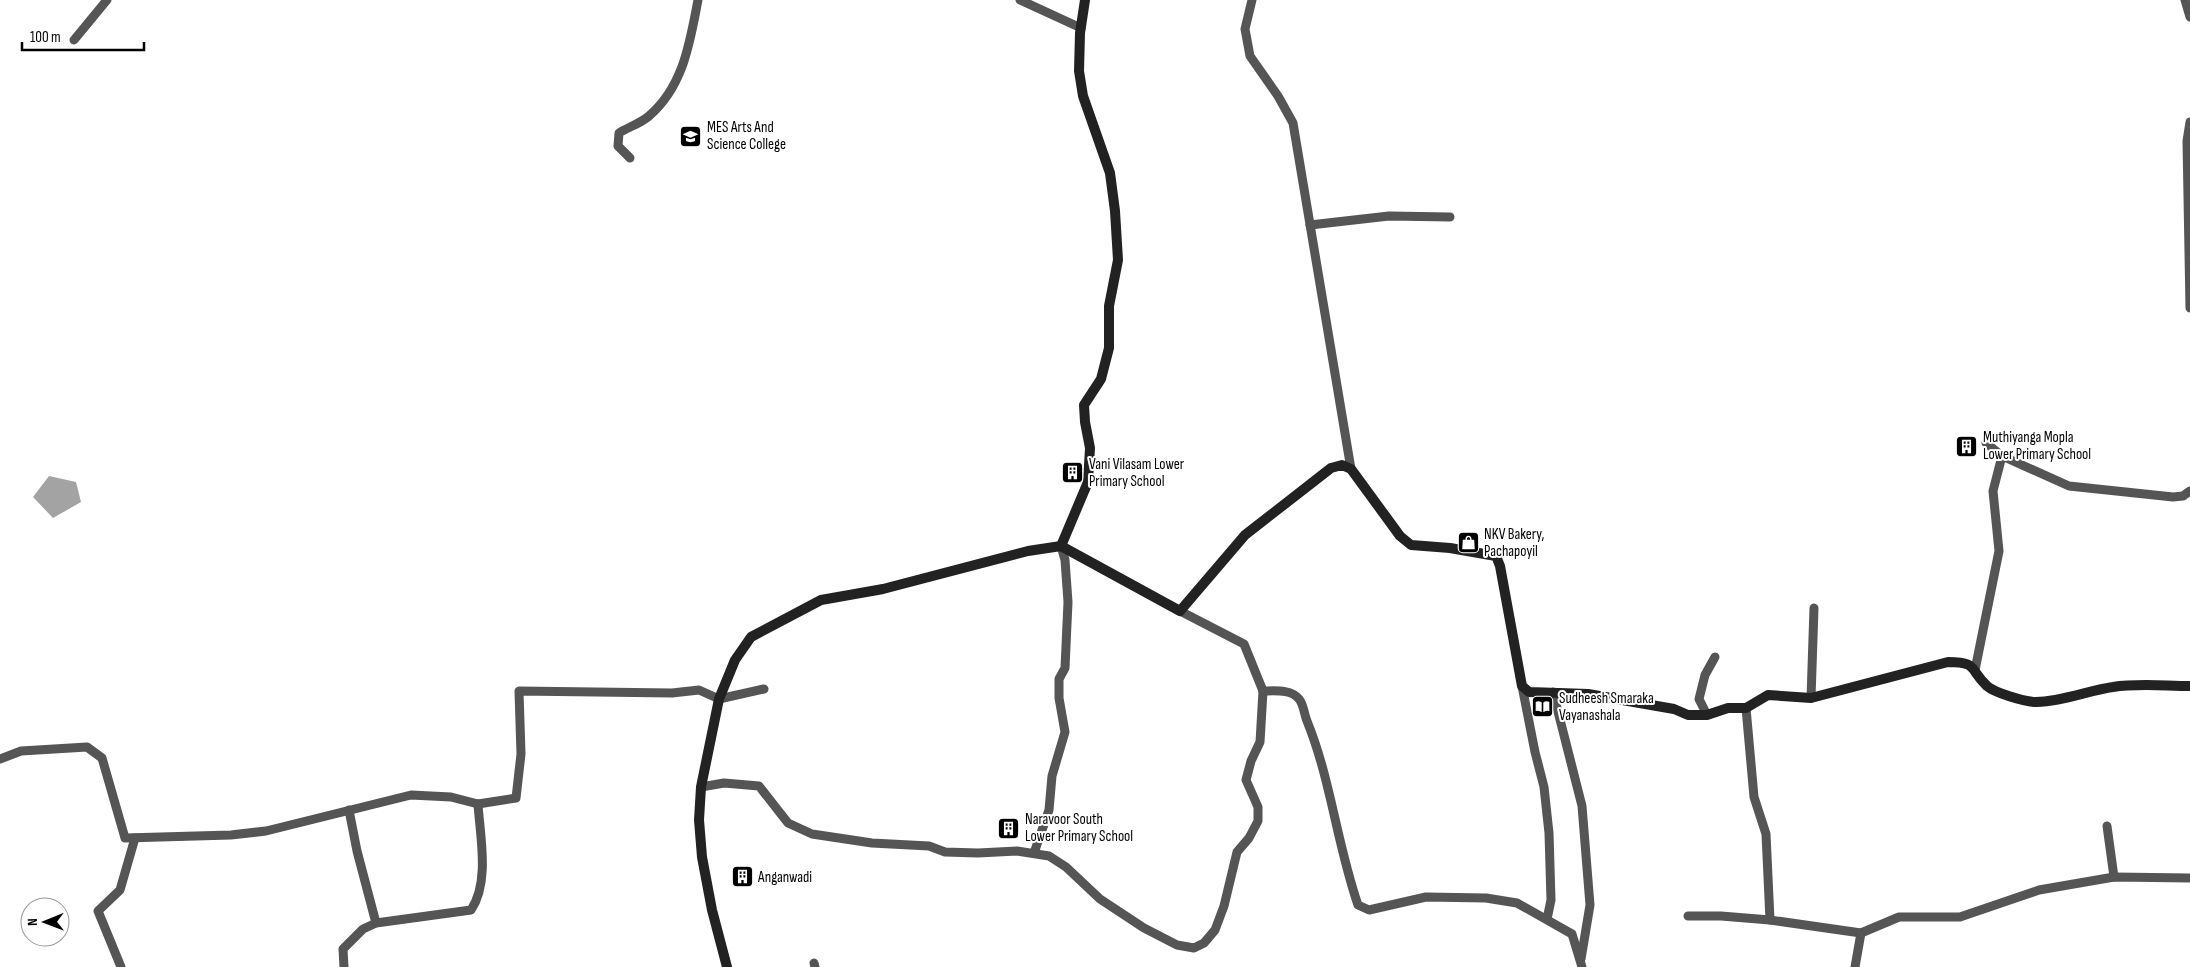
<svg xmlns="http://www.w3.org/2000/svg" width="2190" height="967" font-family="'Sofia Sans Condensed',sans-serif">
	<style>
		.water { fill: #a3a3a3 }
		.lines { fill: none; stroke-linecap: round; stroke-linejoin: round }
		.street { stroke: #555; stroke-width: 9 }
		.secondary { stroke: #222; stroke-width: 10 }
		.labels { text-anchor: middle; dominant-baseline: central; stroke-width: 4; stroke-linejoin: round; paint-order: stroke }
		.poi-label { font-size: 15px; fill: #000; stroke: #fff; text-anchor: start }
	</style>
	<rect width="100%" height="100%" fill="#fff"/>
	<!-- water -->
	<polygon class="water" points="49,476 76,482 81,502 53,518 33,497"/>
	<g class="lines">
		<!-- street -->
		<g class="street">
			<polyline points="1020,0 1081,28"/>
			<polyline points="1252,0 1245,29 1250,56 1278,96 1293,123 1351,469"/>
			<polyline points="2185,0 2190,17"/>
			<polyline points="74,40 107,0"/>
			<polyline points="2190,122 2187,141 2190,308"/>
			<path d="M630,158L618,146L619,133C629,127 641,123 649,116C684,86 690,41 698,0"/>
			<polyline points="1310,225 1389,216 1450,217"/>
			<polyline points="1986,443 2002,456 2069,486 2173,497 2183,496 2190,491"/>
			<polyline points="1180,611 1244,644 1263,691"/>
			<polyline points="1975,670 1999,551 1993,491 2002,456"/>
			<polyline points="1522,686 1535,752 1544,787 1549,833 1551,900 1547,919"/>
			<polyline points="1553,692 1582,806 1590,905 1581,959"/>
			<polyline points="1811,698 1814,608"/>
			<polyline points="1746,708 1754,797 1766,834 1770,920"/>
			<polyline points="1707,715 1699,699 1705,675 1715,657"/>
			<polyline points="0,759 21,751 87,747 102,758 125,838 231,835 266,831 411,795 451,797 478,804 516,798 521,754 519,691 672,693 699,690 719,699 764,689"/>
			<path d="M701,787L724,783L759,786L788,823L812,834L872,843L929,846L945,852L978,853L1017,851L1049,856L1066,867L1100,899L1144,928L1177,945L1194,948L1204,943L1215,930L1224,906L1237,852L1249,838L1258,821V807L1246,780L1251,761L1260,742L1263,691C1275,691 1291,689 1299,699C1304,705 1304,714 1307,721C1331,780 1337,845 1358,905L1369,910L1426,897L1486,898L1517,903L1572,934L1582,967"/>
			<polyline points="349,810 357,851 376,923"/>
			<polyline points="2107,826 2114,877"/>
			<polyline points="1034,853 1049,810 1052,776 1065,732 1059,698 1059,679 1065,668 1068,602 1065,560 1061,546"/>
			<polyline points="1688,916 1721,916 1770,920 1861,933 1899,917 1960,917 2039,890 2114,877 2190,878"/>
			<polyline points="814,963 815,967"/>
			<polyline points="121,967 98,911 120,890 135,838"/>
			<path d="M344,967L343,949L363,929L376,923L471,910C490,882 480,836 478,804"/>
			<polyline points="1855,967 1861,933"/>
		</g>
		<!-- secondary -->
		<g class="secondary">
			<polyline points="1061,546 1088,482 1090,448 1085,422 1084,405 1101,379 1109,348 1109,306 1118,260 1115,211 1110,173 1083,96 1079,71 1080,33 1085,0"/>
			<path d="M727,967L712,910L702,857L699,820L701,787L719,699L735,660L751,637L821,600L883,589L1028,551L1061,546L1180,611L1245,535L1331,468L1342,465L1351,469L1400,536L1411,545L1450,548L1496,556L1500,566L1522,686L1529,692L1588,694L1674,709L1688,715H1707L1728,708H1746L1768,695L1811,698L1948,662C1978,662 1969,669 1987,686C1995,693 2023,701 2034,702C2058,703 2090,690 2113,687C2138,683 2165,686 2190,686"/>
		</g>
	</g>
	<!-- icons -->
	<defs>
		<symbol id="university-square" viewBox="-11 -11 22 22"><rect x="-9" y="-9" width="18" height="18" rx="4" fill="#000" stroke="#fff"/><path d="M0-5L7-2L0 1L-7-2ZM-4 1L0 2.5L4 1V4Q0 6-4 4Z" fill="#fff"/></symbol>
		<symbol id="building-square" viewBox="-11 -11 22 22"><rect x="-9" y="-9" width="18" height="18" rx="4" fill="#000" stroke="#fff"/><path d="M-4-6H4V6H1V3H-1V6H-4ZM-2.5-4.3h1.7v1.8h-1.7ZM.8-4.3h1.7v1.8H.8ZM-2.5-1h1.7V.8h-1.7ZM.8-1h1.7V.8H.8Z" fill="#fff"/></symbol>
		<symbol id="shop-square" viewBox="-11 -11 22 22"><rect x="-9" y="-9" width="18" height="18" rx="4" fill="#000" stroke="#fff"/><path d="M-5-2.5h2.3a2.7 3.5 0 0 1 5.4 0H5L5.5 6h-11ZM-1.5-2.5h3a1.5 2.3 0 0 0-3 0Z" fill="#fff"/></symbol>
		<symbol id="library-square" viewBox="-11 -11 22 22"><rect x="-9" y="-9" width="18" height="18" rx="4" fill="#000" stroke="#fff"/><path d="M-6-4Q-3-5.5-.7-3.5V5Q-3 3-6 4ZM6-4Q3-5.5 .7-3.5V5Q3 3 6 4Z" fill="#fff"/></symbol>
	</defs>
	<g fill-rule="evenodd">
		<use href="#university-square" x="678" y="124" width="25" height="25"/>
		<use href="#building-square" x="1954" y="434" width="25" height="25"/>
		<use href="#building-square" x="1060" y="460" width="25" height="25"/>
		<use href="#shop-square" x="1456" y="530" width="25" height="25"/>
		<use href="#library-square" x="1530" y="694" width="25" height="25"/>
		<use href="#building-square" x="996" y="816" width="25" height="25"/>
		<use href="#building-square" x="730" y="864" width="25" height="25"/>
	</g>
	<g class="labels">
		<!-- poi labels -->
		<g class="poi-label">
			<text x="707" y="127">MES Arts And<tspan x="707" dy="17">Science College</tspan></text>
			<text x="1983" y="437">Muthiyanga Mopla<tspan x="1983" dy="17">Lower Primary School</tspan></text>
			<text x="1089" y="464">Vani Vilasam Lower<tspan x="1089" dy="17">Primary School</tspan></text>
			<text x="1484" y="534">NKV Bakery,<tspan x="1484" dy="17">Pachapoyil</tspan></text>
			<text x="1559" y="698">Sudheesh Smaraka<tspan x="1559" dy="17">Vayanashala</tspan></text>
			<text x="1025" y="819">Naravoor South<tspan x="1025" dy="17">Lower Primary School</tspan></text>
			<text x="758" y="877">Anganwadi</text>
		</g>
	</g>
	<!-- north arrow -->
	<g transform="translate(45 922) rotate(269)"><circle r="24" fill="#ffffff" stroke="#999999"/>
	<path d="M0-4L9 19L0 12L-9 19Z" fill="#000000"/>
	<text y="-8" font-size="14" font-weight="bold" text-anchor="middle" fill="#000000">N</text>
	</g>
	<!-- scale -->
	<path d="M22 42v8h122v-8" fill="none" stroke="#000000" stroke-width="2.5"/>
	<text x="30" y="42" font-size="15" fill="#000000" stroke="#ffffff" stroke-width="4" paint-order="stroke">100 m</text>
</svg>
